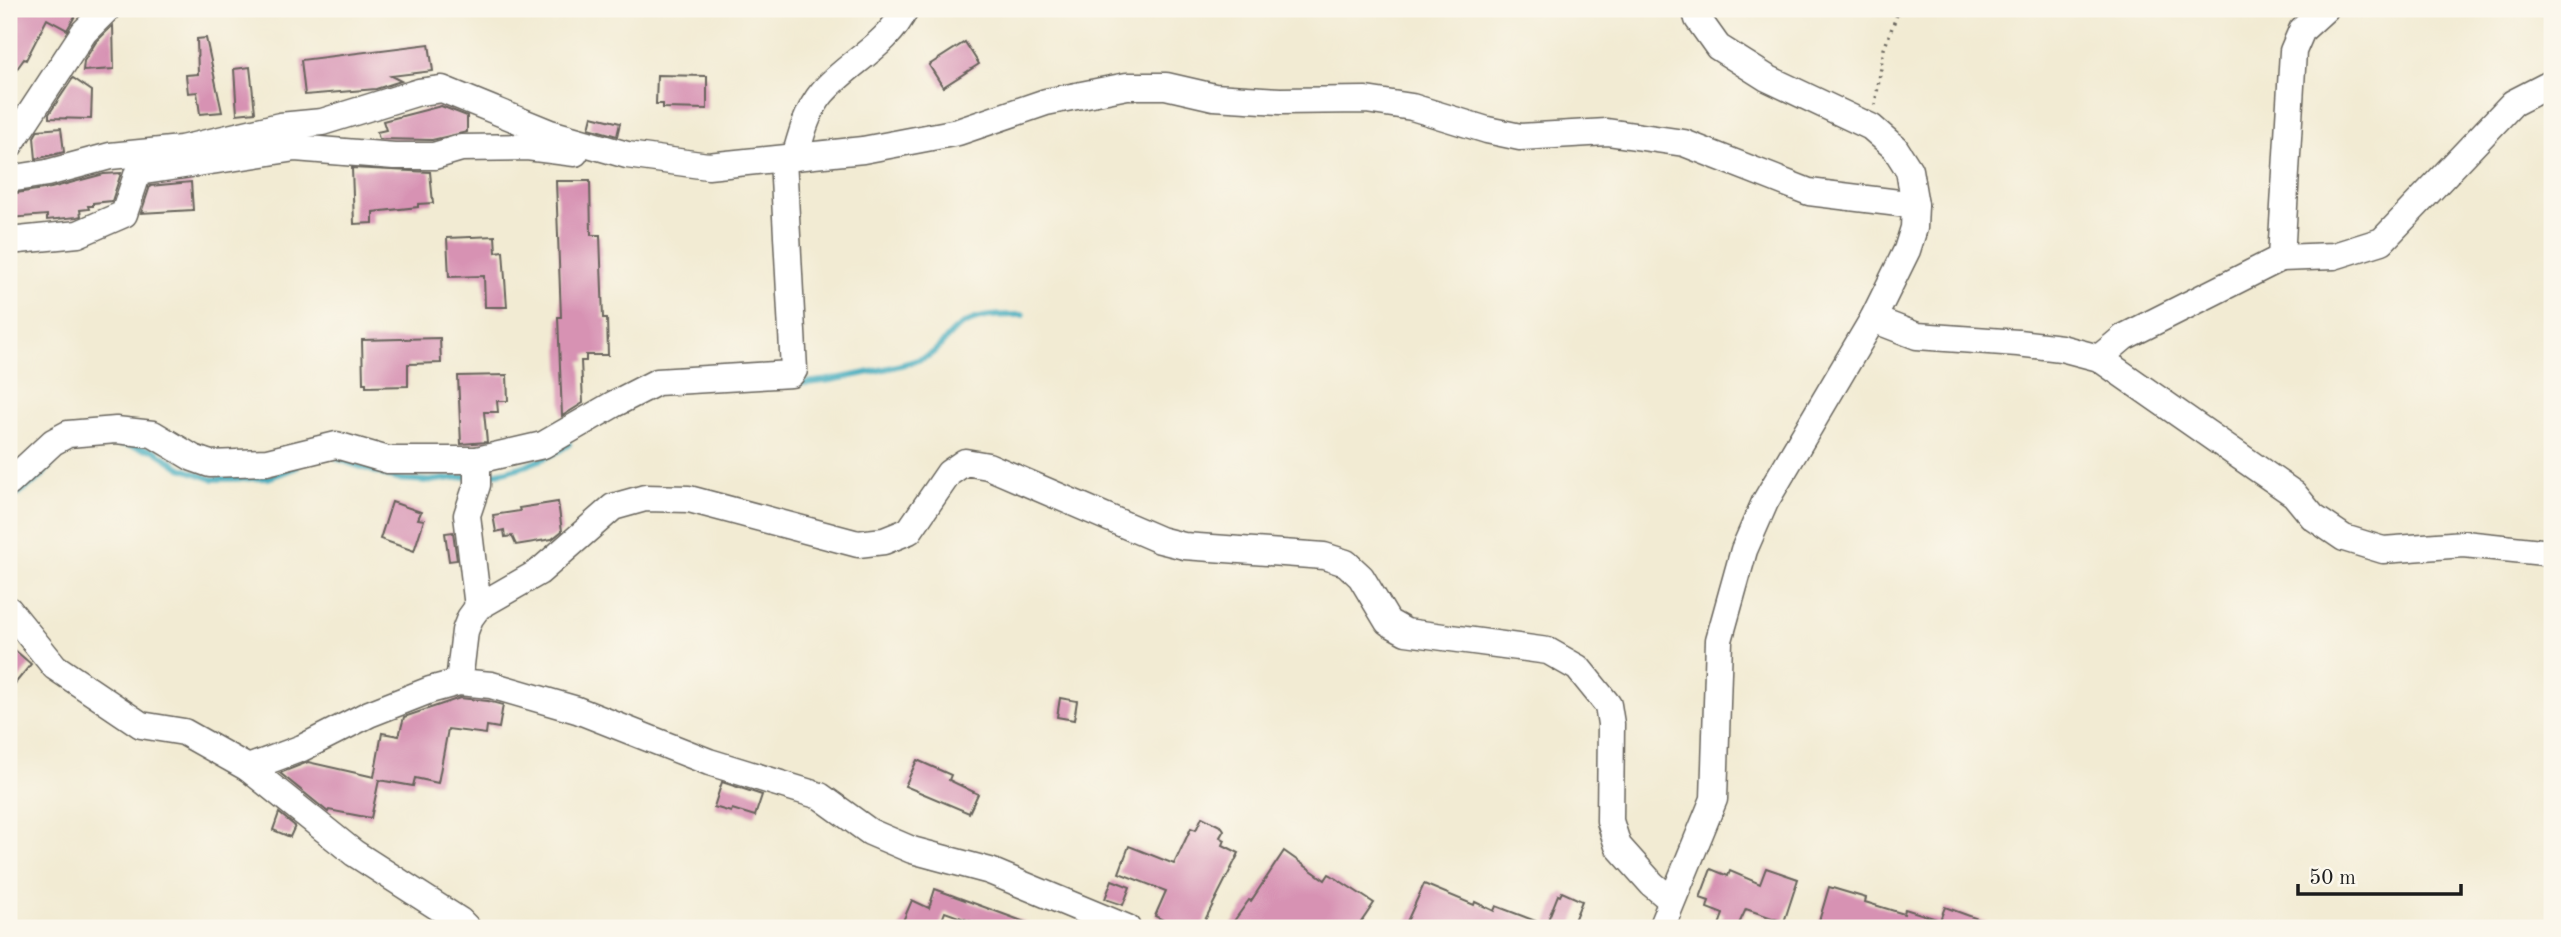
<svg xmlns="http://www.w3.org/2000/svg" width="2561" height="937" font-family="'Old Standard TT',serif">
	<style>
		.lines { fill: none; stroke-linecap: round; stroke-linejoin: round }
		.stream { stroke: #3fabbd; stroke-width: 6 }
		.building { fill: #d792b3 }
		.street-casing { stroke: #67645c; stroke-width: 29 }
		.path { stroke: #67645c; stroke-width: 3.5; stroke-dasharray: 2 5; stroke-linecap: butt }
		.street { stroke: #fff; stroke-width: 26 }
	</style>
	<rect width="100%" height="100%" fill="#fbf7ec"/>
	<filter id="ink" filterUnits="userSpaceOnUse"><feTurbulence type="fractalNoise" baseFrequency=".0143" numOctaves="2"/><feDisplacementMap in="SourceGraphic" scale="14" xChannelSelector="R" yChannelSelector="G"/><feConvolveMatrix kernelMatrix="1 2 1 2 8 2 1 2 1" color-interpolation-filters="sRGB"/></filter>
	<filter id="wash" filterUnits="userSpaceOnUse"><feTurbulence type="fractalNoise" baseFrequency=".00686" numOctaves="4" result="noise"/><feDisplacementMap in="SourceGraphic" scale="28" xChannelSelector="R" yChannelSelector="G"/><feGaussianBlur stdDeviation="1.57" result="paint"/><feColorMatrix in="noise" values="0 0 0 0 0 0 0 0 0 0 0 0 0 0 0 0 0 1.4 0 .05"/><feComposite in="paint" operator="in"/></filter>
	<g filter="url(#wash)">
		<rect width="100%" height="100%" fill="#f2ebd3"/>
		<g class="lines">
			<!-- stream -->
			<g class="stream">
				<path d="M794,383C817,385 906,366 928,356C938,351 946,338 955,330C975,314 999,315 1023,315"/>
				<polyline points="338,459 396,479 429,481 470,476"/>
				<path d="M485,475C513,471 545,461 569,444"/>
				<polyline points="9,496 17,494 41,477 59,454 71,449 115,443 154,450 181,468 212,479 268,478 297,467"/>
			</g>
		</g>
		<g id="blocks">
			<!-- building -->
			<g class="building">
				<polygon points="9,9 79,9 67,30 47,19 26,60 24,59 9,80"/>
				<polygon points="113,25 114,69 83,71 84,61 96,42"/>
				<polygon points="206,38 222,112 200,114 197,92 188,93 186,75 198,74 197,39"/>
				<polygon points="965,42 979,64 943,87 929,65"/>
				<polygon points="429,44 433,71 391,76 401,81 376,89 305,95 301,60"/>
				<polygon points="250,67 255,112 237,114 234,69"/>
				<polygon points="657,75 707,76 707,109 663,108 663,104 656,104"/>
				<polygon points="73,78 92,91 91,119 49,118 49,114"/>
				<polygon points="441,106 467,116 467,132 432,140 379,139 377,132 386,130 383,121"/>
				<polygon points="592,116 620,123 617,136 589,128"/>
				<polygon points="61,128 64,152 36,159 34,137 38,130"/>
				<polygon points="352,168 430,172 433,203 418,204 418,207 373,212 373,223 354,224"/>
				<polygon points="121,173 112,201 93,203 93,206 88,206 89,209 80,210 81,216 77,217 47,220 47,215 9,218 9,194 51,188 104,174"/>
				<polygon points="556,181 590,181 591,235 600,235 603,318 607,318 608,355 586,355 586,361 581,361 583,403 562,416 558,317 561,317"/>
				<polygon points="191,182 193,210 141,213 150,186"/>
				<polygon points="495,236 496,252 503,251 507,307 485,307 484,276 449,277 447,238"/>
				<polygon points="440,338 441,363 408,364 408,386 366,387 366,383 363,383 362,340"/>
				<polygon points="507,375 508,401 497,401 498,412 484,412 487,442 461,444 458,376"/>
				<polygon points="392,502 421,512 418,519 424,520 414,551 380,539"/>
				<polygon points="558,502 562,531 552,539 516,545 512,536 505,537 504,530 496,532 493,515 520,511 519,508"/>
				<polygon points="453,532 457,560 449,561 445,533"/>
				<polygon points="9,645 31,664 9,691"/>
				<polygon points="460,698 488,701 503,705 499,728 487,726 486,734 448,729 438,783 415,778 413,786 379,780 371,818 329,810 328,812 280,773 308,762 374,777 382,733 399,736 404,717"/>
				<polygon points="1060,698 1077,701 1074,720 1057,717"/>
				<polygon points="917,760 951,775 949,780 978,794 969,813 905,786"/>
				<polygon points="722,782 762,795 755,816 732,809 731,812 714,807"/>
				<polygon points="279,813 295,826 290,837 273,830"/>
				<polygon points="1202,817 1222,827 1224,830 1220,837 1225,840 1223,845 1239,853 1201,928 1172,928 1162,923 1163,920 1155,916 1166,891 1119,873 1129,846 1174,864 1191,828 1196,830"/>
				<polygon points="1284,851 1325,880 1329,874 1331,875 1374,903 1357,928 1229,928 1249,900 1251,901"/>
				<polygon points="1766,868 1798,879 1784,922 1746,909 1737,928 1718,928 1723,914 1707,908 1709,901 1700,898 1711,869 1728,876 1730,871 1760,884"/>
				<polygon points="1112,880 1130,887 1123,905 1105,899"/>
				<polygon points="1424,884 1474,905 1475,902 1494,911 1496,906 1546,925 1558,895 1560,896 1562,892 1582,901 1571,928 1404,928"/>
				<polygon points="1829,887 1866,898 1865,902 1904,914 1905,909 1940,920 1945,907 1997,926 1997,928 1817,928"/>
				<polygon points="935,889 1036,926 1036,928 989,928 945,912 939,928 900,928 912,900 929,908"/>
			</g>
		</g>
	</g>
	<g filter="url(#ink)">
		<use href="#blocks" fill-opacity="0" stroke="#67645c" stroke-width="2"/>
		<g class="lines">
			<defs>
				<g id="street">
					<polyline points="9,146 84,32 107,9"/>
					<path d="M795,157C801,136 807,111 822,93C847,63 889,45 905,9"/>
					<polyline points="9,179 47,173 110,156 181,149 280,126 322,122 419,92 442,89 550,133 627,155 708,166 863,150 958,132 1046,102 1127,86 1166,86 1214,97 1280,101 1366,100 1412,107 1487,130 1520,137 1607,132 1684,143 1809,192 1915,205"/>
					<polyline points="9,241 78,234 124,214 138,172 295,148 394,156 434,156 461,148 527,147 575,153"/>
					<polyline points="2281,258 2334,256 2382,241 2513,103 2552,83"/>
					<polyline points="1873,319 1917,336 2018,343 2061,348 2099,358 2294,494 2313,517 2344,538 2383,550 2464,544 2552,553"/>
					<polyline points="2099,358 2124,337 2281,258 2293,51 2302,30 2325,9"/>
					<polyline points="477,460 477,485 467,515 478,607"/>
					<polyline points="9,483 53,442 68,434 116,430 153,434 193,458 210,464 267,462 336,445 388,460 477,460 543,445 614,404 657,382 791,374 794,370 783,159"/>
					<polyline points="9,610 55,667 141,725 184,732 248,768 354,853 460,921 467,928"/>
					<polyline points="459,682 465,631 470,618 478,607 539,572 613,507 645,498 689,499 858,544 884,541 909,531 949,473 965,462 988,466 1160,540 1184,546 1324,556 1346,563 1361,577 1388,622 1406,632 1548,651 1578,668 1608,705 1611,724 1610,821 1618,846 1652,884 1671,900"/>
					<polyline points="248,768 302,748 369,714 430,690 459,682 491,685 577,710 709,762 820,796 870,832 912,850 990,871 1127,928"/>
					<polyline points="1661,928 1714,799 1719,640 1744,550 1765,502 1873,319 1907,250 1914,228 1915,205 1909,170 1895,148 1871,127 1767,78 1718,47 1698,19 1695,9"/>
				</g>
			</defs>
			<!-- street casing -->
			<use href="#street" class="street-casing"/>
			<!-- path -->
			<polyline class="path" points="1875,105 1884,49 1899,9"/>
			<!-- street -->
			<use href="#street" class="street"/>
		</g>
	</g>
	<!-- margin -->
	<rect width="2561" height="937" fill="none" stroke="#fbf7ec" stroke-width="35"/>
	<!-- scale -->
	<path d="M2298 884v10h163v-10" fill="none" stroke="#1c1c1c" stroke-width="3.5"/>
	<text x="2309" y="884" font-size="21" fill="#1c1c1c" stroke="#fbf7ec" stroke-width="5" paint-order="stroke">50 m</text>
</svg>
